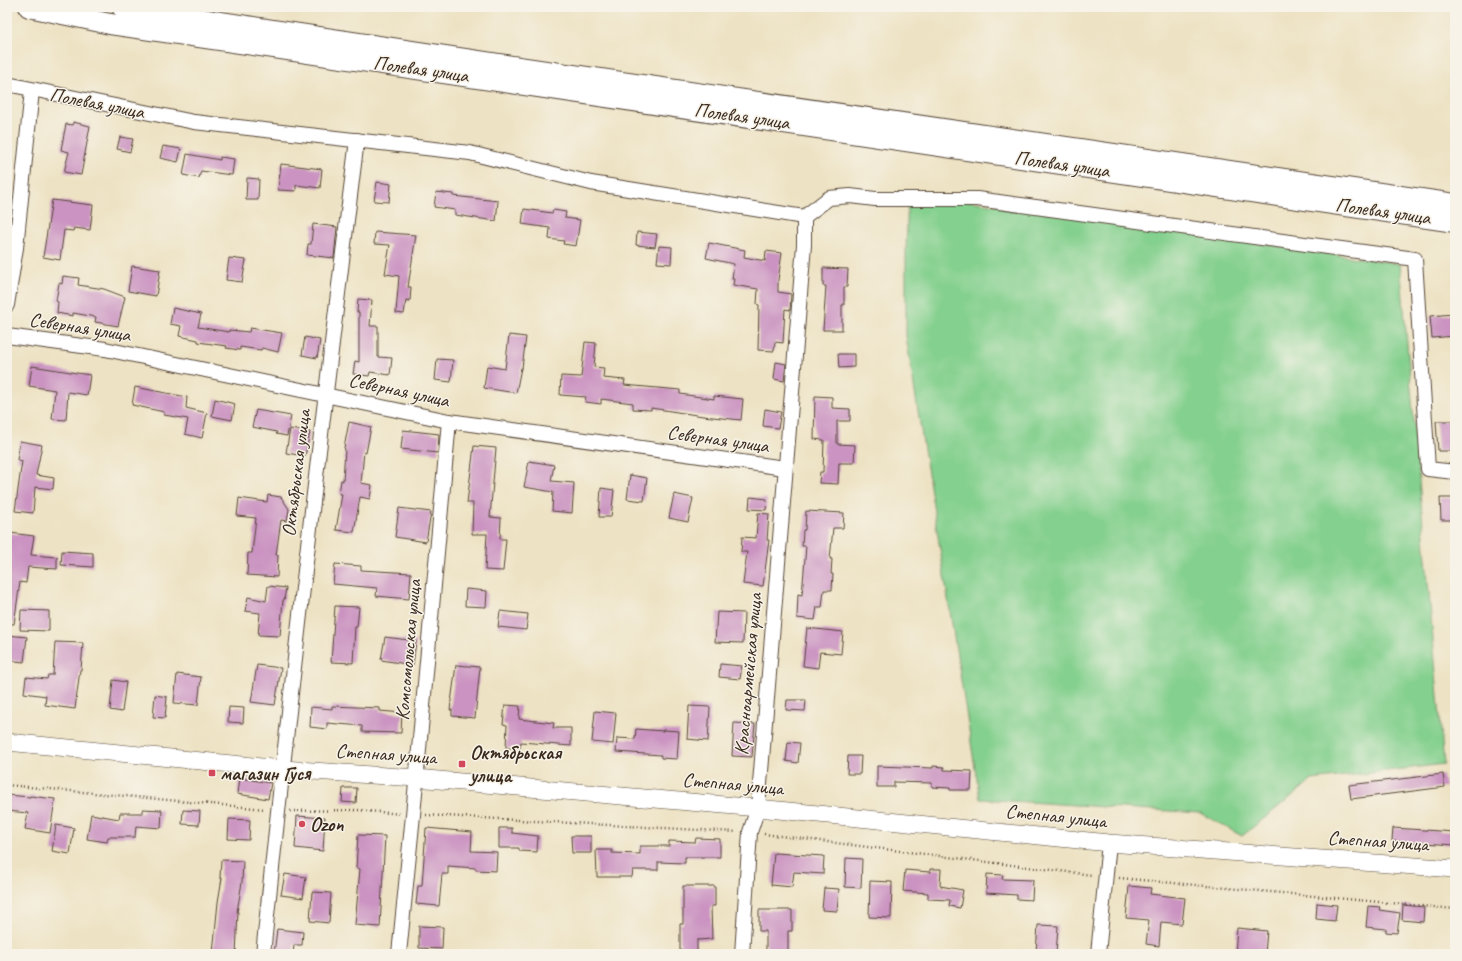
<svg xmlns="http://www.w3.org/2000/svg" width="1462" height="961" font-family="Caveat,sans-serif">
	<style>
		.green { fill: #84d08e; stroke: #607d56 }
		.building { fill: #ca93c1 }
		.lines { fill: none; stroke-linecap: round; stroke-linejoin: round }
		.minor-casing { stroke: #564637; stroke-width: 16 }
		.major-casing { stroke: #564637; stroke-width: 18 }
		.highway-casing { stroke: #564637; stroke-width: 22 }
		.path { stroke: #564637; stroke-width: 2.5; stroke-dasharray: 1 3; stroke-linecap: butt }
		.minor { stroke: #fff; stroke-width: 14 }
		.major { stroke: #fff; stroke-width: 17 }
		.highway { stroke: #fff; stroke-width: 20 }
		.poi-dot { fill: #d1495b; stroke: #f7f3e8; stroke-width: 1.5 }
		.labels { text-anchor: middle; dominant-baseline: central; stroke-width: 3; stroke-linejoin: round; paint-order: stroke }
		.street-label { font-size: 20px; fill: #3b2a1e; stroke: #f7f3e8 }
		.poi-label { font-size: 20px; font-weight: bold; fill: #3b2a1e; stroke: #f7f3e8; text-anchor: start }
	</style>
	<rect width="100%" height="100%" fill="#f7f3e8"/>
	<filter id="ink" filterUnits="userSpaceOnUse"><feTurbulence type="fractalNoise" baseFrequency=".025" numOctaves="2"/><feDisplacementMap in="SourceGraphic" scale="8" xChannelSelector="R" yChannelSelector="G"/><feConvolveMatrix kernelMatrix="1 2 1 2 8 2 1 2 1" color-interpolation-filters="sRGB"/></filter>
	<filter id="wash" filterUnits="userSpaceOnUse"><feTurbulence type="fractalNoise" baseFrequency=".012" numOctaves="4" result="noise"/><feDisplacementMap in="SourceGraphic" scale="16" xChannelSelector="R" yChannelSelector="G"/><feGaussianBlur stdDeviation="0.9" result="paint"/><feColorMatrix in="noise" values="0 0 0 0 0 0 0 0 0 0 0 0 0 0 0 0 0 1.4 0 .05"/><feComposite in="paint" operator="in"/></filter>
	<g filter="url(#wash)">
		<rect width="100%" height="100%" fill="#ede2c3"/>
		<!-- green -->
		<polygon class="green" points="908,192 1400,264 1444,764 1312,780 1242,836 1200,813 980,799 906,336 906,252"/>
		<g id="blocks">
			<!-- building -->
			<g class="building">
				<polygon points="73,122 90,126 81,175 64,172 69,152 61,150 66,124 73,125"/>
				<polygon points="120,137 133,139 130,152 117,149"/>
				<polygon points="163,146 181,149 178,162 160,158"/>
				<polygon points="187,154 220,160 220,157 234,159 232,175 201,171 199,178 183,175"/>
				<polygon points="281,164 322,169 320,188 296,185 296,191 278,190"/>
				<polygon points="247,178 259,179 258,200 246,200"/>
				<polygon points="377,182 391,184 389,202 374,201"/>
				<polygon points="436,192 453,194 453,196 498,201 496,221 455,215 455,210 434,207"/>
				<polygon points="52,200 93,205 90,230 74,228 73,231 64,230 60,260 43,257"/>
				<polygon points="524,209 552,213 553,210 566,212 565,218 580,220 576,246 563,244 564,241 549,239 550,228 522,224"/>
				<polygon points="313,224 337,227 334,258 307,255 308,244 311,244"/>
				<polygon points="375,232 416,235 408,287 411,287 410,301 406,300 404,314 396,313 399,276 385,274 390,245 374,244"/>
				<polygon points="637,232 657,234 655,247 636,245"/>
				<polygon points="709,243 745,250 744,257 765,261 766,251 782,253 778,280 778,292 791,294 790,310 785,309 783,343 775,342 774,351 758,350 759,305 757,304 758,289 733,285 734,279 732,279 734,264 706,258"/>
				<polygon points="659,246 672,247 671,264 657,263"/>
				<polygon points="229,258 246,260 242,282 226,280"/>
				<polygon points="132,266 160,270 156,296 128,291"/>
				<polygon points="823,268 848,269 847,287 844,287 844,305 842,305 842,330 823,330 826,286 823,286"/>
				<polygon points="63,276 79,278 78,285 104,289 125,297 118,326 95,322 96,317 73,313 73,316 57,313 58,302 56,301 59,283 62,284"/>
				<polygon points="358,299 372,300 370,326 378,326 378,357 392,358 390,375 370,372 369,376 353,374 355,361 359,362 359,312 357,312"/>
				<polygon points="173,308 201,314 198,327 229,332 229,330 249,332 250,328 282,333 278,352 262,348 261,350 240,347 240,350 226,348 227,346 198,342 198,340 179,336 181,326 170,324"/>
				<polygon points="1453,314 1454,336 1432,338 1430,316"/>
				<polygon points="509,335 526,337 522,368 521,368 516,393 484,388 487,366 505,369"/>
				<polygon points="305,337 320,340 317,358 302,355"/>
				<polygon points="585,342 596,343 594,367 604,368 603,378 625,380 624,385 680,390 680,394 714,399 714,396 743,399 741,420 703,416 651,408 651,410 633,409 633,403 601,399 601,404 585,402 586,397 560,395 561,376 581,377"/>
				<polygon points="838,354 854,354 854,367 839,368"/>
				<polygon points="437,359 453,360 451,382 435,380"/>
				<polygon points="776,362 786,364 784,381 774,379"/>
				<polygon points="32,366 90,375 87,395 68,392 66,420 52,419 55,390 29,386"/>
				<polygon points="135,387 187,397 186,408 207,413 202,438 185,434 188,419 164,415 164,412 132,405"/>
				<polygon points="815,396 832,397 832,408 850,409 850,421 837,421 837,444 855,445 854,463 839,463 838,484 819,483 820,472 823,472 824,440 814,439"/>
				<polygon points="215,399 235,404 232,420 212,416"/>
				<polygon points="765,409 781,412 778,428 763,426"/>
				<polygon points="256,410 291,416 287,436 276,434 277,432 252,427"/>
				<polygon points="1436,421 1455,421 1455,451 1438,451"/>
				<polygon points="349,422 371,427 366,453 364,452 361,483 372,485 370,499 360,497 354,532 336,530 342,494 339,494 341,480 343,481 345,449 344,448"/>
				<polygon points="290,429 310,432 305,456 286,453"/>
				<polygon points="403,430 439,434 438,453 401,449"/>
				<polygon points="20,441 42,445 36,475 54,478 53,489 35,487 33,513 15,511 22,461 17,460"/>
				<polygon points="474,446 496,448 490,517 501,518 500,539 506,539 503,571 485,570 487,534 472,534 473,503 467,503"/>
				<polygon points="529,461 554,465 551,481 574,483 572,513 552,511 553,492 524,487"/>
				<polygon points="630,475 647,478 644,501 627,499"/>
				<polygon points="601,488 614,490 611,517 599,517"/>
				<polygon points="674,494 693,498 688,522 669,518"/>
				<polygon points="268,495 281,497 289,509 287,521 281,520 276,555 278,555 277,577 247,575 248,553 252,553 256,518 237,516 239,498 267,502"/>
				<polygon points="750,497 767,499 766,510 749,509"/>
				<polygon points="1440,498 1455,498 1455,520 1441,520"/>
				<polygon points="399,508 431,512 426,542 395,537"/>
				<polygon points="806,511 844,513 843,528 833,528 830,559 832,559 831,574 833,574 832,590 824,590 822,607 817,607 815,620 797,618 798,594 802,595 806,546 802,546 803,530 805,530"/>
				<polygon points="758,513 769,514 767,540 769,540 763,586 743,584 747,552 741,552 742,537 756,538"/>
				<polygon points="10,533 34,536 31,555 57,557 57,569 28,567 26,583 20,582 14,624 7,624 7,556"/>
				<polygon points="62,551 93,553 93,567 61,565"/>
				<polygon points="335,564 361,566 361,570 411,573 409,599 376,596 377,588 333,584"/>
				<polygon points="268,586 286,588 284,600 283,600 280,636 258,635 260,613 245,611 248,597 266,601"/>
				<polygon points="466,589 487,591 486,607 465,606"/>
				<polygon points="335,606 359,607 357,627 355,627 353,663 331,662"/>
				<polygon points="21,610 49,611 49,631 20,630"/>
				<polygon points="500,611 528,614 526,630 498,627"/>
				<polygon points="717,612 744,613 743,643 715,642"/>
				<polygon points="807,628 843,632 841,654 820,652 818,668 803,666"/>
				<polygon points="7,635 27,637 24,662 7,660"/>
				<polygon points="385,637 416,641 413,665 381,660"/>
				<polygon points="55,642 83,643 81,670 80,670 75,709 45,705 46,696 24,693 26,677 47,679 48,675 53,675"/>
				<polygon points="720,664 742,666 740,679 719,677"/>
				<polygon points="257,665 281,668 275,705 251,702"/>
				<polygon points="456,665 480,667 475,718 452,716 452,710 450,710"/>
				<polygon points="177,674 201,677 198,705 174,703"/>
				<polygon points="113,680 126,682 122,712 110,710"/>
				<polygon points="155,695 167,697 165,718 153,717"/>
				<polygon points="787,700 806,700 805,711 786,710"/>
				<polygon points="505,705 520,706 519,719 554,723 553,728 571,728 571,746 521,742 520,748 506,748 507,725 503,724"/>
				<polygon points="332,706 380,708 380,711 402,713 401,733 362,732 362,726 327,723 327,729 310,727 311,707 332,709"/>
				<polygon points="689,706 710,707 708,741 687,739"/>
				<polygon points="229,707 244,708 243,723 228,722"/>
				<polygon points="595,711 616,713 613,744 592,742"/>
				<polygon points="734,723 755,724 752,757 732,756"/>
				<polygon points="636,729 663,731 663,730 679,731 677,759 661,758 661,755 616,752 617,738 635,739"/>
				<polygon points="788,742 800,743 798,763 786,761"/>
				<polygon points="848,756 861,756 860,774 847,774"/>
				<polygon points="877,766 933,768 933,766 944,767 944,770 972,771 971,790 950,790 950,788 932,787 932,783 894,782 894,787 877,787"/>
				<polygon points="1443,774 1445,787 1351,799 1349,785"/>
				<polygon points="239,778 271,783 268,799 237,794"/>
				<polygon points="343,788 357,788 356,803 342,802"/>
				<polygon points="7,795 30,797 30,796 55,799 50,833 25,829 28,813 7,811"/>
				<polygon points="143,809 162,810 161,828 136,826 135,837 108,837 107,842 87,839 91,814 119,819 120,813 143,813"/>
				<polygon points="183,810 200,811 199,825 182,824"/>
				<polygon points="297,816 325,818 323,851 295,848"/>
				<polygon points="229,819 250,820 249,840 228,839"/>
				<polygon points="56,825 74,828 70,854 52,851"/>
				<polygon points="426,828 472,832 471,851 497,852 496,871 476,870 476,868 448,866 448,874 442,874 439,906 416,904 418,886 422,886"/>
				<polygon points="499,828 512,828 512,833 538,836 537,852 519,851 519,848 499,848"/>
				<polygon points="1393,828 1455,832 1455,845 1392,841"/>
				<polygon points="358,835 385,836 380,927 355,925 360,869 356,868"/>
				<polygon points="571,836 591,836 591,853 572,853"/>
				<polygon points="696,838 720,839 720,857 685,857 685,863 658,862 658,870 633,870 632,877 597,877 596,850 612,850 612,853 640,854 640,846 669,846 669,841 695,842"/>
				<polygon points="774,853 824,856 823,874 794,872 792,887 771,885"/>
				<polygon points="846,858 862,859 861,888 845,887"/>
				<polygon points="221,860 243,861 242,882 237,912 238,912 236,954 213,953 218,902 222,878 220,878"/>
				<polygon points="930,869 941,869 940,886 963,890 960,908 949,906 950,900 928,899 928,893 903,891 905,870 930,872"/>
				<polygon points="285,874 306,877 303,898 281,895"/>
				<polygon points="987,874 1003,875 1002,879 1033,880 1032,900 1017,899 1017,895 986,893"/>
				<polygon points="870,881 892,882 891,918 869,917"/>
				<polygon points="683,886 715,886 715,906 711,906 712,939 697,940 697,954 680,954 680,924 683,924"/>
				<polygon points="1129,886 1151,888 1150,894 1185,898 1182,924 1161,922 1159,946 1146,944 1149,920 1126,918"/>
				<polygon points="824,888 839,889 837,911 822,910"/>
				<polygon points="312,892 331,893 329,923 310,921"/>
				<polygon points="1317,903 1337,905 1335,921 1316,919"/>
				<polygon points="1403,905 1424,907 1423,922 1402,920"/>
				<polygon points="1368,906 1380,907 1379,910 1400,913 1397,933 1386,932 1386,929 1366,927"/>
				<polygon points="759,910 792,910 792,931 788,931 788,954 766,954 766,931 759,931"/>
				<polygon points="1038,925 1058,926 1056,954 1036,952"/>
				<polygon points="419,926 443,927 442,949 419,948"/>
				<polygon points="1237,928 1267,931 1265,954 1235,954"/>
				<polygon points="277,929 303,932 302,945 294,945 293,954 274,954"/>
			</g>
		</g>
	</g>
	<g filter="url(#ink)">
		<use href="#blocks" fill-opacity="0" stroke="#564637" stroke-width="1"/>
		<g class="lines">
			<defs>
				<g id="minor">
					<polyline points="7,84 194,122 470,153 591,183 804,217"/>
					<polyline points="7,305 16,248 32,90"/>
					<polyline points="7,336 105,349 449,421 785,468"/>
					<path d="M263,954C291,682 323,411 357,140"/>
					<polyline points="399,954 413,815 449,421"/>
					<polyline points="742,954 750,832 758,808 804,245 804,217 829,198 850,196 875,199 977,199 1415,259 1428,469 1455,472"/>
					<polyline points="1098,954 1109,843"/>
				</g>
				<polyline id="major" points="7,742 283,769 416,778 758,808 1109,843 1455,869"/>
				<g id="highway">
					<polyline points="29,7 110,24 1455,222"/>
					<polyline points="122,7 438,55 1455,204"/>
				</g>
			</defs>
			<!-- minor casing -->
			<use href="#minor" class="minor-casing"/>
			<!-- major casing -->
			<use href="#major" class="major-casing"/>
			<!-- highway casing -->
			<use href="#highway" class="highway-casing"/>
			<!-- path -->
			<g class="path">
				<polyline points="7,785 265,809"/>
				<polyline points="290,811 357,810 401,814"/>
				<polyline points="426,815 737,832"/>
				<polyline points="764,834 1092,875"/>
				<polyline points="1119,878 1455,909"/>
			</g>
			<!-- minor -->
			<use href="#minor" class="minor"/>
			<!-- major -->
			<use href="#major" class="major"/>
			<!-- highway -->
			<use href="#highway" class="highway"/>
		</g>
	</g>
	<!-- markers -->
	<g class="poi-dot">
		<rect x="458" y="760" width="8" height="8" rx="2"/>
		<rect x="208" y="769" width="8" height="8" rx="2"/>
		<circle cx="302" cy="824" r="4"/>
	</g>
	<g class="labels">
		<!-- street labels -->
		<g class="street-label">
			<text transform="translate(421 69) rotate(8)">Полевая улица</text>
			<text transform="translate(97 103) rotate(11)">Полевая улица</text>
			<text transform="translate(742 116) rotate(8)">Полевая улица</text>
			<text transform="translate(1062 164) rotate(8)">Полевая улица</text>
			<text transform="translate(1383 211) rotate(8)">Полевая улица</text>
			<text transform="translate(80 327) rotate(9)">Северная улица</text>
			<text transform="translate(399 390) rotate(12)">Северная улица</text>
			<text transform="translate(718 439) rotate(8)">Северная улица</text>
			<text transform="translate(296 473) rotate(-83)">Октябрьская улица</text>
			<text transform="translate(408 650) rotate(-85)">Комсомольская улица</text>
			<text transform="translate(748 674) rotate(-85)">Красноармейская улица</text>
			<text transform="translate(386 754) rotate(4)">Степная улица</text>
			<text transform="translate(733 784) rotate(5)">Степная улица</text>
			<text transform="translate(1056 816) rotate(6)">Степная улица</text>
			<text transform="translate(1378 841) rotate(4)">Степная улица</text>
		</g>
		<!-- poi labels -->
		<g class="poi-label">
			<text x="470" y="752">Октябрьская<tspan x="470" dy="23">улица</tspan></text>
			<text x="220" y="773">магазин Гуся</text>
			<text x="310" y="824">Ozon</text>
		</g>
	</g>
	<!-- margin -->
	<rect width="1462" height="961" fill="none" stroke="#f7f3e8" stroke-width="24"/>
</svg>
